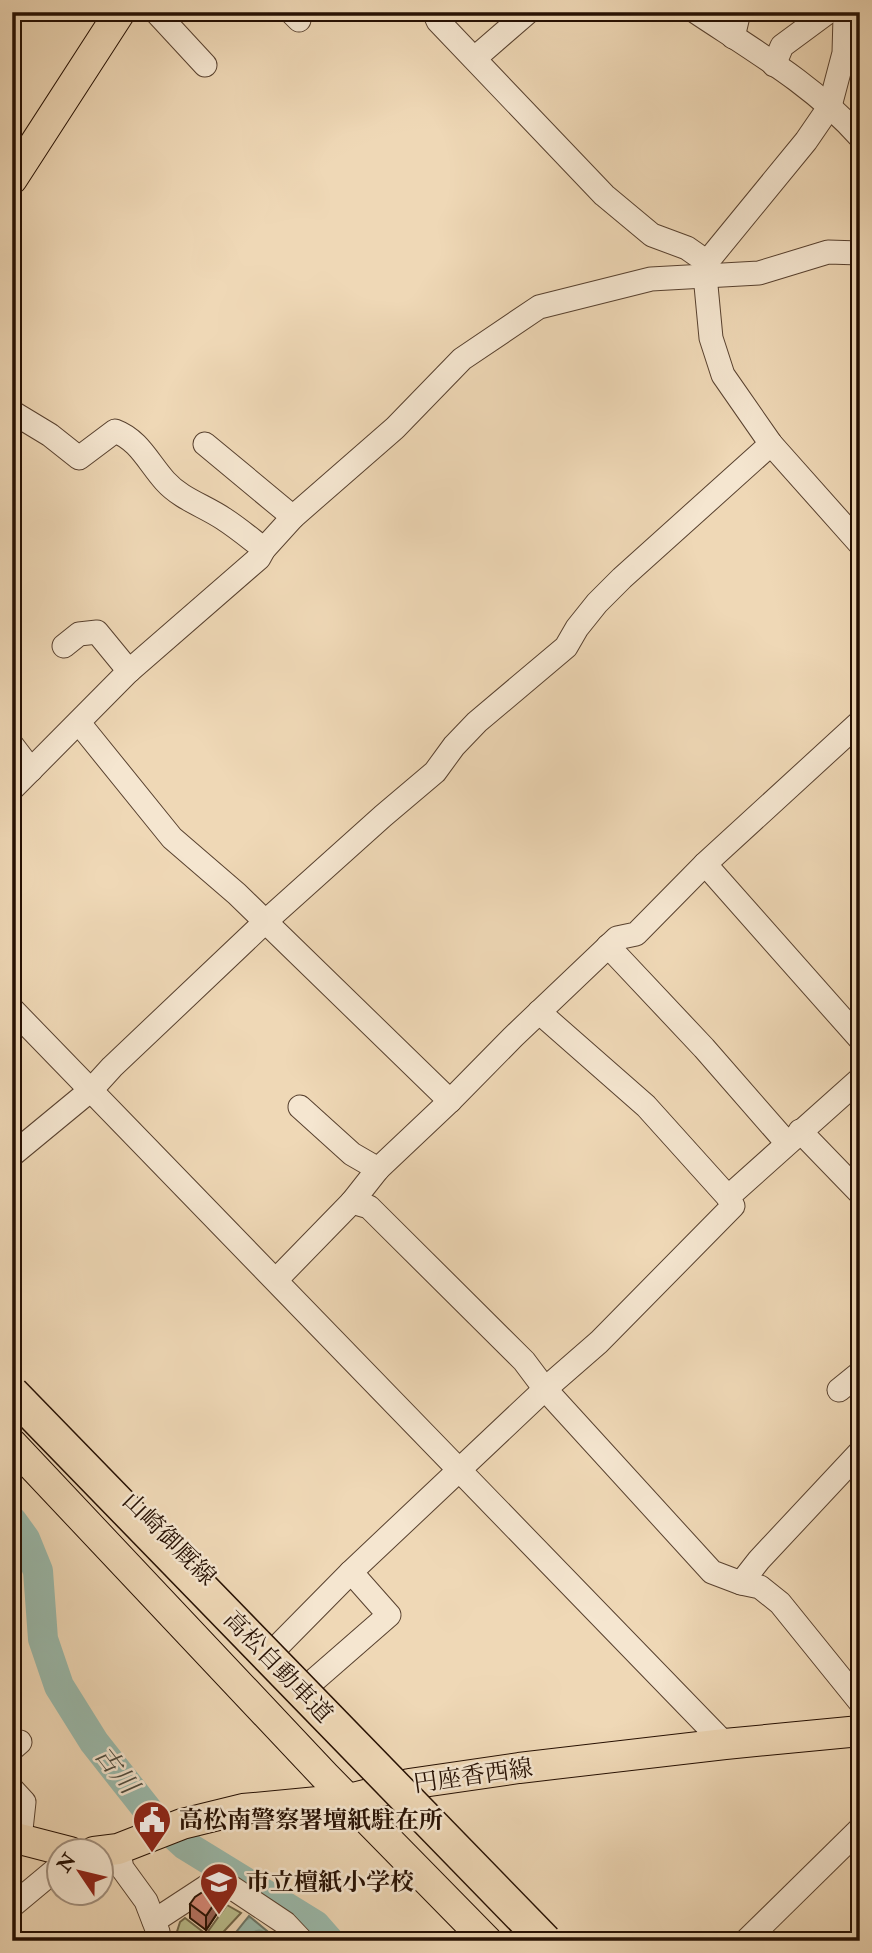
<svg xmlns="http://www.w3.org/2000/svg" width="872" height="1953" font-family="'IM FELL Double Pica','Noto Serif JP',serif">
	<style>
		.park { fill: #babe8d; stroke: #706648; stroke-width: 2 }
		.water { fill: url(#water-waves); stroke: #6b7668; stroke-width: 2 }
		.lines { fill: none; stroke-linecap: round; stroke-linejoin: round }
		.river { stroke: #9abaac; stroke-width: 30 }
		.minor-casing { stroke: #58412f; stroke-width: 25 }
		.major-casing { stroke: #250f02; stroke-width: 32 }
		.minor { stroke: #f5e6d0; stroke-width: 23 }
		.major { stroke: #efd8b6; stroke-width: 30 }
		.highway-bridge-casing { stroke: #250f02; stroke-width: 36; stroke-linecap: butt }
		.highway-bridge { stroke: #efd8b6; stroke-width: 33 }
		.wall { fill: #ba7667; stroke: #250f02; stroke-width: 2 }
		.shaded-wall { fill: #976054; stroke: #250f02; stroke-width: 2 }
		.building { fill: #d88978; stroke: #250f02; stroke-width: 2 }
		.labels { text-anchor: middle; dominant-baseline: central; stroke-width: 5; stroke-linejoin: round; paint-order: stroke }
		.street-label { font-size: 24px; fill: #250f02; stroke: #f5e6d0 }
		.poi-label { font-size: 24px; font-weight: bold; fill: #250f02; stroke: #f5e6d0; text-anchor: start }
		.water-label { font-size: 26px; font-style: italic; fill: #4e4b3e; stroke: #f5e6d0 }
	</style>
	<defs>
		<pattern id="water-waves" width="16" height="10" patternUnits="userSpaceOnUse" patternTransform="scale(1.75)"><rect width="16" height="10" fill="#9abaac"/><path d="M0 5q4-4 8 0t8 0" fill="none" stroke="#859f92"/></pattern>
	</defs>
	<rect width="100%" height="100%" fill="#efd8b6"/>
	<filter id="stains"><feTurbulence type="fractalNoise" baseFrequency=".00286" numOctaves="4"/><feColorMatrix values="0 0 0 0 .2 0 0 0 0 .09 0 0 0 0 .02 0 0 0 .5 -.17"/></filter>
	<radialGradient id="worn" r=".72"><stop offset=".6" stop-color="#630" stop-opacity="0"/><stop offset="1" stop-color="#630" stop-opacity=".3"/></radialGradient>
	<!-- park -->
	<polygon class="park" points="227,1905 241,1913 215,1941 174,1941 180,1922 185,1918 206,1934"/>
	<!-- water -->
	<polygon class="water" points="249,1916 279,1941 229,1941"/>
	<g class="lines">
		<!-- river -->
		<polyline class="river" points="12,1521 25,1539 38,1571 43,1639 59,1686 94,1742 150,1813 185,1845 315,1925 329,1941"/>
		<defs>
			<g id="minor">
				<polyline points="156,12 205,65"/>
				<polyline points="291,12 299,20"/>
				<polyline points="434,12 438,21 604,195 652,235 687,248 707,262"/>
				<path d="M696,12C753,50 815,86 860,137"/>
				<polyline points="845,16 844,53 830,106 806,141 707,262 705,275 711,338 723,375 771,444 860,544"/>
				<polyline points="733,37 739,12"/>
				<polyline points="475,58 528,12"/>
				<polyline points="774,65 782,46 828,12"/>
				<path d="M12,412L50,435L79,458L115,431C139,440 148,462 165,481C181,499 205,506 224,519C238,528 251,539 264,549"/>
				<polyline points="205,444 293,517"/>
				<polyline points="64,646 79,634 97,632 129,671"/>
				<polyline points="79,723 172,838 237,894 450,1101"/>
				<polyline points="12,745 31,770"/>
				<polyline points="12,789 129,671 259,558 264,549 293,517 395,428 462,359 539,307 651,279 759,273 828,252 860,253"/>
				<polyline points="705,864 860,1039"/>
				<polyline points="608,946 704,1048 787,1143"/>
				<polyline points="12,1009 725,1744"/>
				<polyline points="539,1012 646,1106 728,1197"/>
				<polyline points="300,1107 352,1154 378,1169"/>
				<polyline points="800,1131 860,1193"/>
				<polyline points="12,1155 92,1089 112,1067 266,921 383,816 435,772 454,746 477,722 566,647 577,628 597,603 622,578 771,444"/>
				<polyline points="352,1202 369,1207 524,1361 545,1389 712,1572 741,1583 760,1587 780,1603 860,1702"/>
				<polyline points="276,1280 352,1202 378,1169 450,1101 513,1037 617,938 636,934 705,864 860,722"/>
				<polyline points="839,1390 860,1373"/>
				<polyline points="741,1583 759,1560 860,1452"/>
				<polyline points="276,1648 351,1572 545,1389 599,1342 733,1206 728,1197 860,1079"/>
				<polyline points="311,1683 389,1615 351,1572"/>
				<polyline points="12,1749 20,1742"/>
				<polyline points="12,1789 24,1802 20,1839"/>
				<polyline points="118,1849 122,1868 146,1901 158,1932 159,1941"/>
				<polyline points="12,1906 60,1866"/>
				<polyline points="154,1921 209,1885 228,1885 285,1923 302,1941"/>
				<polyline points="746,1941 860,1829"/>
			</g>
			<g id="major">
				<polyline points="12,179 120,12"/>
				<polyline points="12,1444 325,1776 487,1941"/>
				<polyline points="12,1837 70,1852"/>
				<polyline points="94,1852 118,1849 182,1824 243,1809 349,1799 409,1784 519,1768 725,1744 860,1731"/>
			</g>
		</defs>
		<!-- minor casing -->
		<use href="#minor" class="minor-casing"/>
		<!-- major casing -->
		<use href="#major" class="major-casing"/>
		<!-- minor -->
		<use href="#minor" class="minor"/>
		<!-- major -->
		<use href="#major" class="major"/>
		<defs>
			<polyline id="highway-bridge" points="12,1393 545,1941"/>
		</defs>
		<!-- highway-bridge casing -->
		<use href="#highway-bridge" class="highway-bridge-casing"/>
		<!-- highway-bridge -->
		<use href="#highway-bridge" class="highway-bridge"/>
	</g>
	<!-- wall -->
	<polygon class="wall" points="190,1904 222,1906 206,1930 190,1918"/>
	<!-- shaded-wall -->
	<polygon class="shaded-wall" points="222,1892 222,1906 206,1930 206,1916"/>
	<!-- building -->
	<polygon class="building" points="212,1886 222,1892 206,1916 190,1904 195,1897"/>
	<!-- icons -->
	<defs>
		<symbol id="civic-pin" viewBox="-11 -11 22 30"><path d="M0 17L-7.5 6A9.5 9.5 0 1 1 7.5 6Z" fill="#8f2418" stroke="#f5e6d0"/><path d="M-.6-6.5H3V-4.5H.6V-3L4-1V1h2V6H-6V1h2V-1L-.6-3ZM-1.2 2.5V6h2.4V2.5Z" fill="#fff"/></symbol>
		<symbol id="school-pin" viewBox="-11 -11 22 30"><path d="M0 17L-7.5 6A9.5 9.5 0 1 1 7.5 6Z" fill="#8f2418" stroke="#f5e6d0"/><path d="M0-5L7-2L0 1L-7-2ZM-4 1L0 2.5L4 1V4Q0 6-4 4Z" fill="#fff"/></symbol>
	</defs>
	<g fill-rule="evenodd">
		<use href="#civic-pin" x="130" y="1798" width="44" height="60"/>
		<use href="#school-pin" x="197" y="1860" width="44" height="60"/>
	</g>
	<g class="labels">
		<!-- street labels -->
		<g class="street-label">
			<text transform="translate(169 1539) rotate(45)">山崎御厩線</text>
			<text transform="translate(278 1667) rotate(46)">高松自動車道</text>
			<text transform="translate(473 1776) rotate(-8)">円座香西線</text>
		</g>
		<!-- poi labels -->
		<g class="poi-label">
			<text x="179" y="1820">高松南警察署壇紙駐在所</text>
			<text x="246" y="1882">市立檀紙小学校</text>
		</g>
		<!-- water labels -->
		<g class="water-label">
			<text transform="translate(116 1770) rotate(52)">古川</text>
		</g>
	</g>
	<!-- margin -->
	<rect width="872" height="1953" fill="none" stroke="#efd8b6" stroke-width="42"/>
	<rect x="14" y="14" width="844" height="1925" fill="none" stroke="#250f02" stroke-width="3.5"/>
	<rect x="21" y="21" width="830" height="1911" fill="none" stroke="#250f02" stroke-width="2"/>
	<!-- north arrow -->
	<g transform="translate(80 1872) rotate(305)"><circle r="33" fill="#f5e6d0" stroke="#a2907e" stroke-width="2"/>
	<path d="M0-5L12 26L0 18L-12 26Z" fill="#8f2418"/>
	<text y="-10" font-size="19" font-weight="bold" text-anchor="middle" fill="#250f02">N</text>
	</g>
	<rect width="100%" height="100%" filter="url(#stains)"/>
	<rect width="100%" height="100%" fill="url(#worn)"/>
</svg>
